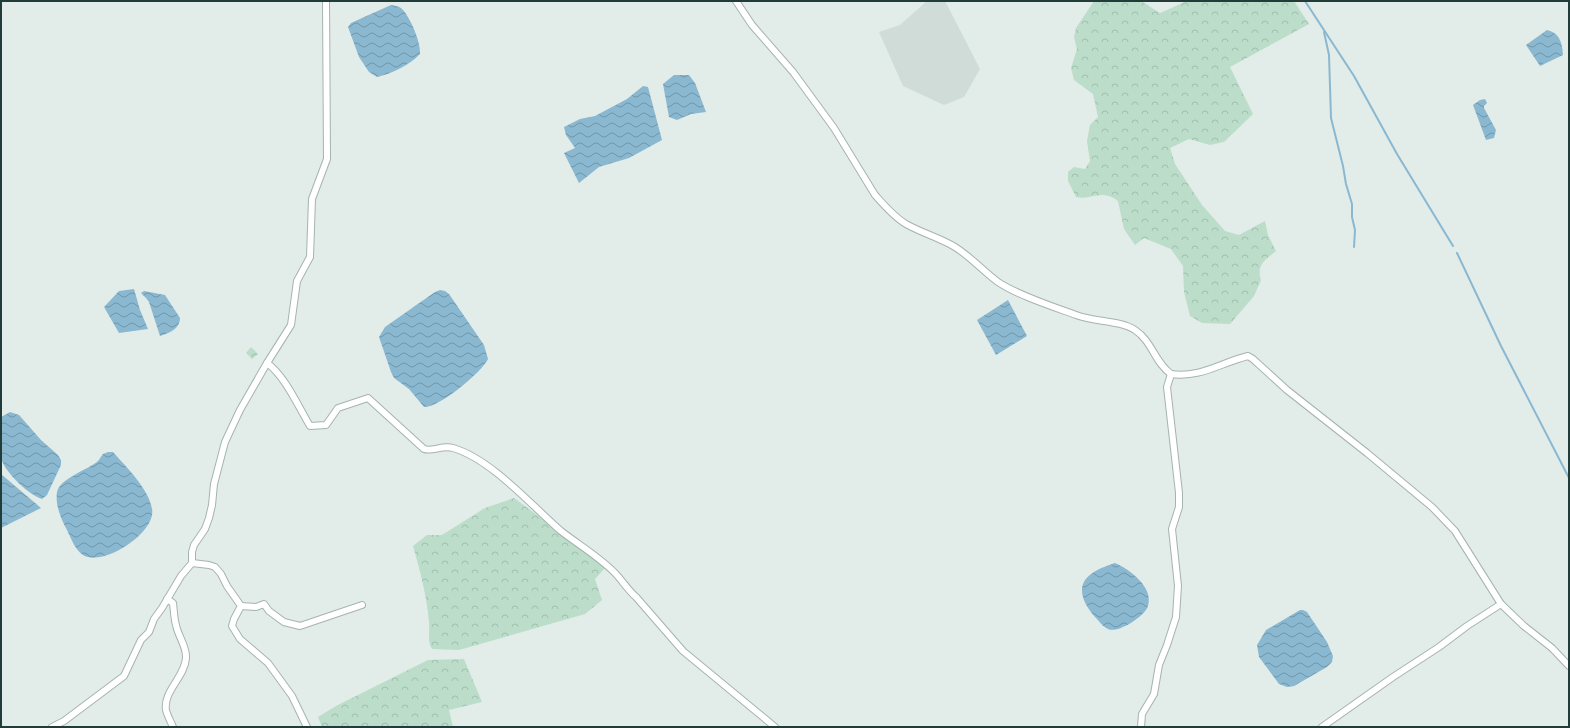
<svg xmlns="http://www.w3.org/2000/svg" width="1570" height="728" font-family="'Alegreya Sans',sans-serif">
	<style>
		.built { fill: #d0dcd8 }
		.forest { fill: url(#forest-crowns) }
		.water { fill: url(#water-waves) }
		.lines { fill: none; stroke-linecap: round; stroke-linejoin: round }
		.stream { stroke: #8ab8d0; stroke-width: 2 }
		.minor-casing { stroke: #a5b4b1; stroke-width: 8 }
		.minor { stroke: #fff; stroke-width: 6 }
	</style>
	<defs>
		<pattern id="forest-crowns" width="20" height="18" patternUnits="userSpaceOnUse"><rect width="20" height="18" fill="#bbddca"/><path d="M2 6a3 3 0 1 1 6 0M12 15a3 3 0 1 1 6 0" fill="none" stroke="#a0bfae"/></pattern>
		<pattern id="water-waves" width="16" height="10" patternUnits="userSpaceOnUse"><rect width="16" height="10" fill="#8ab8d0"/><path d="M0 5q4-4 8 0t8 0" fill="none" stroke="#7097aa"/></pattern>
	</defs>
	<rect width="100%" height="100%" fill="#e2ece9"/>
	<!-- built -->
	<polygon class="built" points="927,1 945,1 980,69 964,97 944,105 903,86 879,32 900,25"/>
	<!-- forest -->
	<g class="forest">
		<path d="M1094,1H1141L1160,13L1187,1H1294L1309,24L1230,67L1253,114L1224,142L1210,145L1189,139L1170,148L1175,164L1202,205L1225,231L1239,235L1265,221L1268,235L1276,251C1265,260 1256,265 1261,280L1254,296L1230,324L1202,323L1190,316L1184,292L1183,266L1171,249L1144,238L1135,245L1124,229L1118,201C1100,188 1092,201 1076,197L1068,181V172L1074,167L1085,169L1090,161L1087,141L1090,125L1098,117L1093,94L1074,80L1071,68L1077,49L1074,37L1076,28Z"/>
		<polygon points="251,347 258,354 252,359 246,353"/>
		<path d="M514,498L583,549L605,568L595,579L602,600L585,614L459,650L432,649C427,641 430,632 429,622C427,597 420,570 413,546L427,535H442L485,508Z"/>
		<polygon points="464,659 482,702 449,710 453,727 322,727 318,717 336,706 428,660"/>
	</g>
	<!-- water -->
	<g class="water">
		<path d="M391,5C396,6 400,6 403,10C411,19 421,43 420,54C410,65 391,74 377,77L369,72L359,57L348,27L351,23Z"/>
		<path d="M1547,30C1560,33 1562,43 1563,55L1540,66L1526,45Z"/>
		<polygon points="674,75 689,75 695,83 706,112 691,114 677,120 669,117 663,84"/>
		<polygon points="643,86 648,87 662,140 629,158 599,167 579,183 564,153 575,148 566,135 564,127 580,119 595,116 627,99"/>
		<polygon points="1485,99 1487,103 1484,106 1484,108 1496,130 1494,138 1486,140 1473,105 1480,100"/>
		<polygon points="134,289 140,310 148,329 119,333 104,307 119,291"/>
		<path d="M440,290L445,291L449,294L484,345L488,359C482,372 439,408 424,407L409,389L394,378L391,372L379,337L385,327L435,292Z"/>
		<path d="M144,291L165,295L180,318C180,329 169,333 160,336L149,302L146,298L141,293Z"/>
		<polygon points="1008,300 1027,336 996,355 977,320"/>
		<path d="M10,412L19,415L41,440L58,455L61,460V465L47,495L42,499C29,495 7,474 2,461C0,454 1,427 1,417Z"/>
		<path d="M108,452H113C127,468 149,489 152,509C157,532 103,568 83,555C75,550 71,538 67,530C61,519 55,505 57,492C60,478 88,470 98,461C100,459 101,456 103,454Z"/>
		<polygon points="1,474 41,508 1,528"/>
		<path d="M1115,563C1129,569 1154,587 1148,606C1145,616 1118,634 1108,629C1103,627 1099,621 1095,617C1088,609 1082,600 1082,590C1082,574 1103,567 1115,563Z"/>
		<polygon points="1300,610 1303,610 1307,612 1327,642 1333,656 1332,662 1327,667 1294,686 1287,687 1279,684 1259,657 1257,645 1266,630"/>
	</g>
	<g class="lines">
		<!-- stream -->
		<g class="stream">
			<polyline points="1305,1 1354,76 1397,154 1453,246"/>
			<polyline points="1324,32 1329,55 1331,118 1343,166 1346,184 1352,204 1352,217 1355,230 1354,247"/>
			<polyline points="1457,253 1501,346 1569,478"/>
		</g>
		<defs>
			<g id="minor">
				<path d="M326,1L327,159L312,199L310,257L297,281L291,325L267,363C285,376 298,406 310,426L326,425L338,408L368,398L424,449C432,452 442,445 453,448C491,459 531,505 561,531C579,545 598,556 614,572C622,580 627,589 636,597L683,651L775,727"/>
				<path d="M736,1L752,25L793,72L834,128L875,195C884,205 894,217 906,224C922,233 940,238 955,247C971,257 983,271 998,282C1017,295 1054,307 1076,315C1094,322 1120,320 1135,330C1152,341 1155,363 1171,374C1201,378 1220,363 1248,356L1253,359L1287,390L1367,453L1432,507L1455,531L1501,604L1524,626L1552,648L1569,666"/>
				<polyline points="192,563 209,565 215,567 221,574 227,586 241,606 234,619 232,626 240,639 268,663 292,696 307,727"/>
				<path d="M167,599L173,603C174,611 174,618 176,625C178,636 187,647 186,658C185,677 163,691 166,710C167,715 171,722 173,727"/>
				<polyline points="241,606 256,607 264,604 269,611 284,622 300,626 362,605"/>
				<polyline points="52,727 64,721 124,676 141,640 149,632 154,619 162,608 181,576 192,563 192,552 194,545 205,529 209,518 212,505 214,484 225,442 240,410 267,363"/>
				<polyline points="1141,727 1142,714 1154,694 1159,665 1167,645 1176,617 1178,586 1172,529 1179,507 1179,493 1167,387 1171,374"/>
				<polyline points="1322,727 1393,677 1439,647 1467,626 1501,604"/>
			</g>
		</defs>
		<!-- minor casing -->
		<use href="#minor" class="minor-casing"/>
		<!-- minor -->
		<use href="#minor" class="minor"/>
	</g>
	<!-- border -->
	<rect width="1570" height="728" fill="none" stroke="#223c3a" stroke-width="4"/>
</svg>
